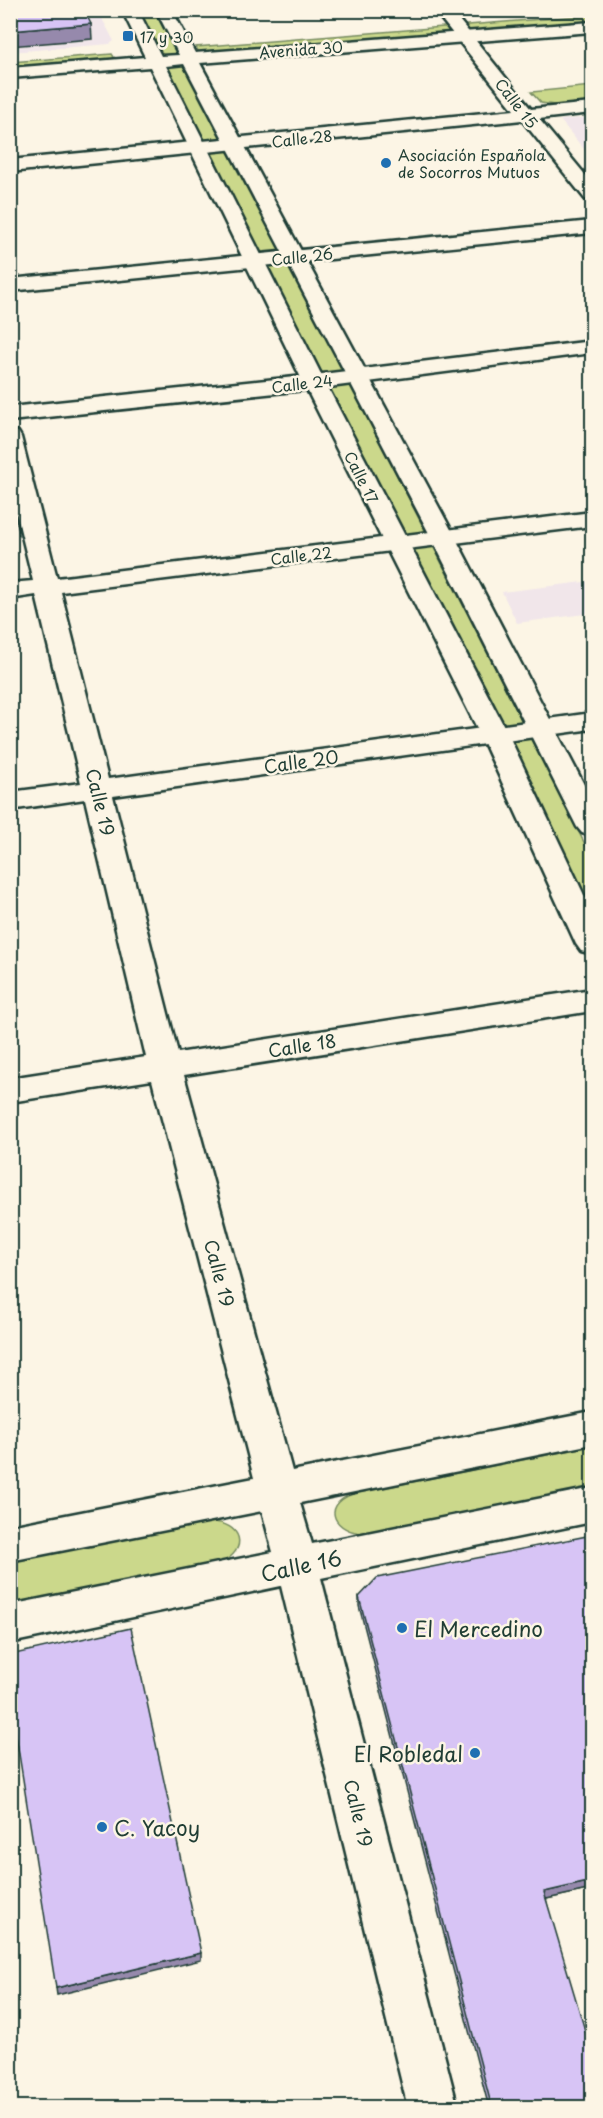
<svg xmlns="http://www.w3.org/2000/svg" width="603" height="2118" font-family="'Playpen Sans',sans-serif">
	<style>
		.built { fill: #f1e6ea }
		.green { fill: #cbd88b; stroke: #758a60; stroke-width: 1.5 }
		.lines { fill: none; stroke-linecap: round; stroke-linejoin: round }
		.street-casing { stroke: #1f3d34; stroke-width: 5 }
		.secondary-casing { stroke: #1f3d34; stroke-width: 5 }
		.street { fill: #fcf5e5; fill-rule: evenodd }
		.secondary { fill: #fcf5e5; fill-rule: evenodd }
		.wall { fill: #b9a9d3; stroke: #1f3d34; stroke-width: 1.5 }
		.shaded-wall { fill: #9689ac; stroke: #1f3d34; stroke-width: 1.5 }
		.building { fill: #d7c4f5; stroke: #1f3d34; stroke-width: 1.5 }
		.poi-dot { fill: #1f6fb2; stroke: #fcf5e5; stroke-width: 2 }
		.labels { text-anchor: middle; dominant-baseline: central; stroke-width: 5; stroke-linejoin: round; paint-order: stroke }
		.far-poi-label { font-size: 15px; fill: #1f3d34; stroke: #fcf5e5; text-anchor: start }
		.far-street-label { font-size: 15px; fill: #1f3d34; stroke: #fcf5e5 }
		.street-label { font-size: 18px; fill: #1f3d34; stroke: #fcf5e5 }
		.near-street-label { font-size: 21px; fill: #1f3d34; stroke: #fcf5e5 }
		.near-poi-label { font-size: 21px; fill: #1f3d34; stroke: #fcf5e5; text-anchor: start }
	</style>
	<rect width="100%" height="100%" fill="#fcf5e5"/>
	<filter id="ink" filterUnits="userSpaceOnUse"><feTurbulence type="fractalNoise" baseFrequency=".0167" numOctaves="2"/><feDisplacementMap in="SourceGraphic" scale="12" xChannelSelector="R" yChannelSelector="G"/><feConvolveMatrix kernelMatrix="1 2 1 2 8 2 1 2 1" color-interpolation-filters="sRGB"/></filter>
	<g filter="url(#ink)">
		<!-- built -->
		<g class="built">
			<polygon points="11,11 98,11 114,41 110,44 11,52"/>
			<polygon points="592,117 592,159 560,120"/>
			<polygon points="592,581 592,613 517,623 502,592"/>
		</g>
		<!-- green -->
		<g class="green">
			<polygon points="132,11 160,11 592,858 592,933 314,382"/>
			<polygon points="592,15 592,23 200,55 196,47"/>
			<polygon points="112,54 116,60 11,68 11,62"/>
			<polygon points="592,86 592,102 554,105 541,103 531,92"/>
			<path d="M592,1446V1487L364,1533C335,1532 320,1507 352,1494Z"/>
			<path d="M210,1522C242,1522 250,1550 220,1563L11,1605V1562Z"/>
		</g>
		<g class="lines">
			<defs>
				<g id="street">
					<polygon points="434,10 451,10 531,109 592,103 592,113 539,119 592,183 592,201 585,199 522,120 10,172 10,160 514,110"/>
					<polygon points="592,221 592,233 10,291 10,279"/>
					<polygon points="592,341 592,353 314,389 10,421 10,407 314,375"/>
					<polygon points="10,430 18,432 21,437 57,578 592,512 592,526 61,592 108,779 592,713 592,729 113,796 178,1053 592,989 592,1011 184,1075 292,1471 592,1412 592,1444 300,1503 312,1544 592,1488 592,1522 321,1578 458,2108 408,2108 281,1586 10,1643 10,1605 273,1552 262,1511 10,1561 10,1526 254,1478 152,1080 10,1102 10,1078 146,1057 85,799 10,810 10,792 81,783 36,595 10,599 10,583 33,581 10,487"/>
				</g>
				<polygon id="secondary" points="122,10 138,10 161,56 179,55 156,10 172,10 195,53 592,22 592,32 200,63 455,537 592,800 592,836 582,833 577,827 431,537 184,64 166,66 325,382 508,734 592,912 592,954 581,951 576,944 480,734 303,382 150,67 10,78 10,68 145,57"/>
			</defs>
			<!-- street casing -->
			<use href="#street" class="street-casing"/>
			<!-- secondary casing -->
			<use href="#secondary" class="secondary-casing"/>
			<!-- street -->
			<use href="#street" class="street"/>
			<!-- secondary -->
			<use href="#secondary" class="secondary"/>
		</g>
		<!-- wall -->
		<polygon class="wall" points="359,1597 592,1889 546,1899 592,2108 489,2108 359,1606"/>
		<!-- shaded-wall -->
		<g class="shaded-wall">
			<polygon points="91,24 92,39 10,46 10,31"/>
			<polygon points="592,1881 592,1889 542,1900 544,1892"/>
			<polygon points="201,1953 201,1960 57,1995 56,1988"/>
		</g>
		<!-- building -->
		<g class="building">
			<polygon points="10,10 84,10 91,24 10,31"/>
			<polygon points="592,1535 592,1881 544,1892 592,2054 592,2108 492,2108 359,1597 377,1578"/>
			<polygon points="131,1628 201,1953 56,1988 10,1697 10,1655"/>
		</g>
	</g>
	<!-- markers -->
	<g class="poi-dot">
		<rect x="122" y="30" width="12" height="12" rx="3"/>
		<circle cx="386" cy="163" r="6"/>
		<circle cx="402" cy="1628" r="6"/>
		<circle cx="475" cy="1753" r="6"/>
		<circle cx="102" cy="1827" r="6"/>
	</g>
	<g class="labels">
		<!-- far-poi labels -->
		<g class="far-poi-label">
			<text x="140" y="36">17 y 30</text>
			<text x="398" y="154">Asociación Española<tspan x="398" dy="17">de Socorros Mutuos</tspan></text>
		</g>
		<!-- far-street labels -->
		<g class="far-street-label">
			<text transform="translate(301 49) rotate(-4)">Avenida 30</text>
			<text transform="translate(517 103) rotate(52)">Calle 15</text>
			<text transform="translate(302 138) rotate(-6)">Calle 28</text>
			<text transform="translate(302 256) rotate(-6)">Calle 26</text>
			<text transform="translate(302 383) rotate(-7)">Calle 24</text>
			<text transform="translate(362 477) rotate(63)">Calle 17</text>
			<text transform="translate(301 555) rotate(-7)">Calle 22</text>
		</g>
		<!-- street labels -->
		<g class="street-label">
			<text transform="translate(301 761) rotate(-8)">Calle 20</text>
			<text transform="translate(101 802) rotate(76)">Calle 19</text>
			<text transform="translate(302 1045) rotate(-9)">Calle 18</text>
			<text transform="translate(220 1273) rotate(75)">Calle 19</text>
			<text transform="translate(359 1813) rotate(76)">Calle 19</text>
		</g>
		<!-- near-street labels -->
		<g class="near-street-label">
			<text transform="translate(301 1565) rotate(-12)">Calle 16</text>
		</g>
		<!-- near-poi labels -->
		<g class="near-poi-label">
			<text x="414" y="1628">El Mercedino</text>
			<text x="463" y="1753" text-anchor="end">El Robledal</text>
			<text x="114" y="1827">C. Yacoy</text>
		</g>
	</g>
	<!-- margin -->
	<rect width="603" height="2118" fill="none" stroke="#fcf5e5" stroke-width="36"/>
	<rect x="18" y="18" width="567" height="2082" fill="none" stroke="#1f3d34" stroke-width="2" filter="url(#ink)"/>
</svg>
